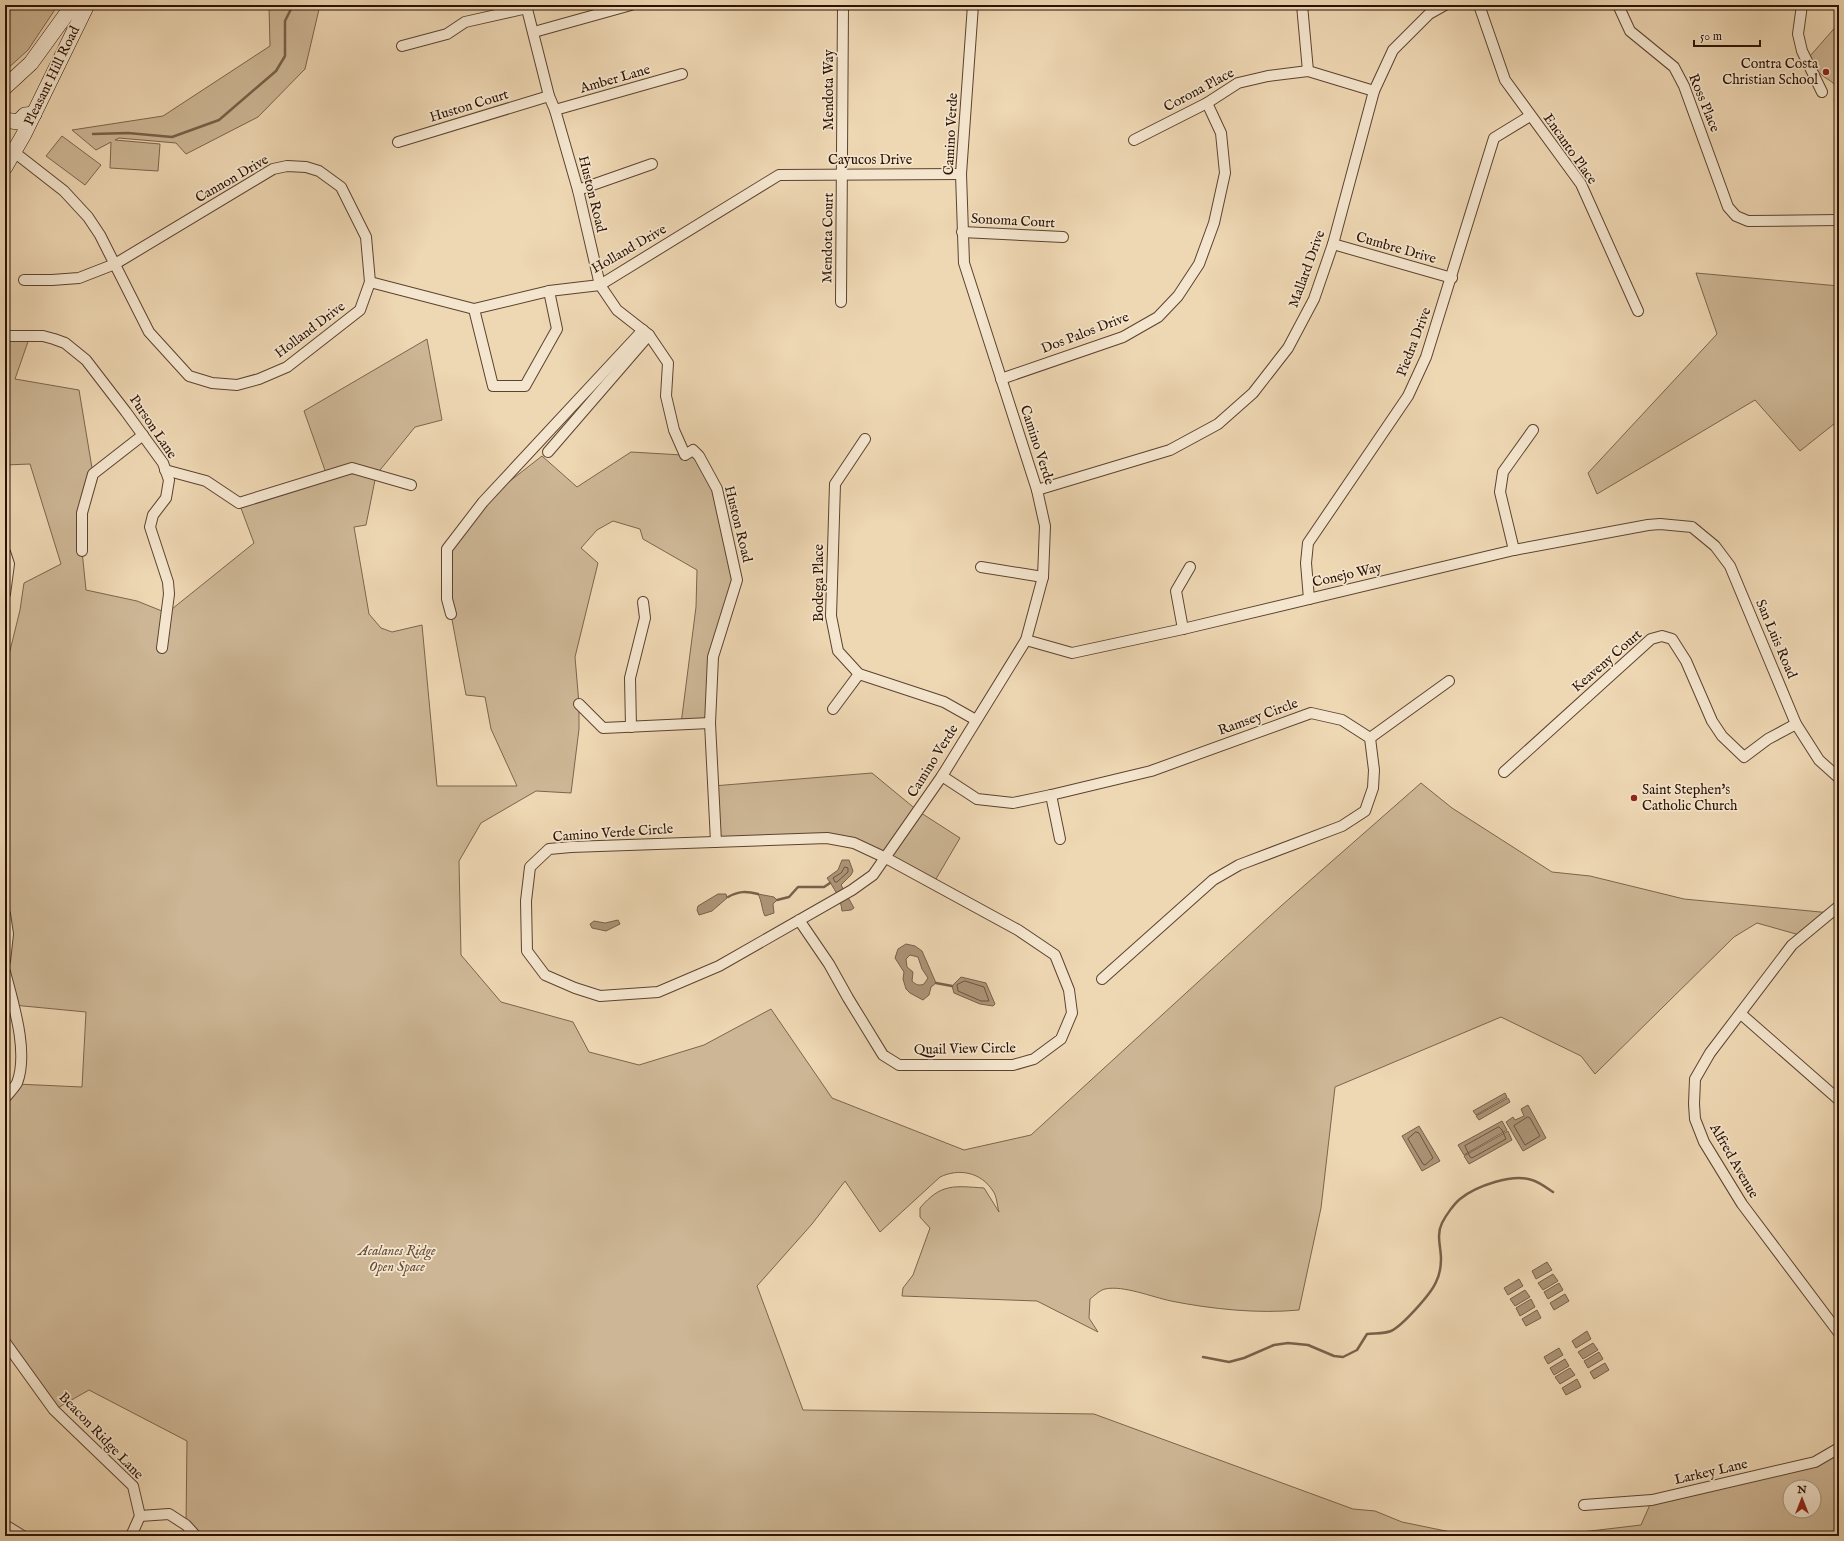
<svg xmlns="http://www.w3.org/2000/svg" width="1844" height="1541" font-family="'IM FELL English',serif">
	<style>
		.green { fill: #cdb695; stroke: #7c644c; fill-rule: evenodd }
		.water { fill: #ac9477; stroke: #786049; fill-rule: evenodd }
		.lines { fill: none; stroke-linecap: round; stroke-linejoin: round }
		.shore { stroke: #6c533d; stroke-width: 1 }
		.stream { stroke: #786049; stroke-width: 2.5 }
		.minor-casing { stroke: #5c432f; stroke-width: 12 }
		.secondary-casing { stroke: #2b1203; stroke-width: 16 }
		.minor { stroke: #f4e5ce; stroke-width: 10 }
		.secondary { stroke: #f4e5ce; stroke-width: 15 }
		.poi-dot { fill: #8f2418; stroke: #f4e5ce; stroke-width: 1.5 }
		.labels { text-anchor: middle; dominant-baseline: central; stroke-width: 3.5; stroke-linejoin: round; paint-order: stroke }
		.poi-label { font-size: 14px; fill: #2b1203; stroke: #f4e5ce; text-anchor: end }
		.street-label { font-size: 14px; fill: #2b1203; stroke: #f4e5ce }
		.park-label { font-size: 14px; font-style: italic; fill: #644b36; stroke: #f4e5ce }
	</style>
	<rect width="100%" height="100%" fill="#eed7b3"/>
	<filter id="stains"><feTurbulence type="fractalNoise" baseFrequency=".005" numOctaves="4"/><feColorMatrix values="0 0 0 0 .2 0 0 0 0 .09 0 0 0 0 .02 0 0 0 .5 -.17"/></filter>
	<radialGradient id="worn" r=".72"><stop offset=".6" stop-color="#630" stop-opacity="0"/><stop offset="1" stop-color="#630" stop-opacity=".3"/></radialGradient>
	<!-- green -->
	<g class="green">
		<polygon points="5,5 58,5 28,50 5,71"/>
		<polygon points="269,5 320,5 305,69 258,117 186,154 176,143 119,138 115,140 160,144 158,171 110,168 111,142 96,150 72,130 163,116 270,46"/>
		<path d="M1839,23V107L1834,100C1841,79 1827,83 1818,71C1814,66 1812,61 1810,56Z"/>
		<polygon points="62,136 101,165 85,185 46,156"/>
		<polygon points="1696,273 1839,286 1839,420 1800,451 1755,400 1597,494 1588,473 1717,334"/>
		<path d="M5,336H30L15,379L79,390L93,474L82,513V551L86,590L137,601L167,613L254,543L239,503L327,476L304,411L427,339L442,420L415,427L376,475L366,525L354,527L369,614L381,628L392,632L422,625L437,786H517L491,729L485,697L466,695L451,614L447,549L483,502L542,456L577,487L631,452L699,456L717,489L737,580L713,657L710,723L681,724L696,607L697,570L643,539L640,529L613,521L597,530L581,548L598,563L575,657L579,704V729L571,793L536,791L481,823L459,861L461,955L501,1002L573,1022L589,1052L639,1065L704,1045L771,1009L832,1098L964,1150L1031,1135L1281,906L1421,783L1452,808L1552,872L1590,876L1684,899L1831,913L1803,936L1757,923L1734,937L1595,1074L1581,1056L1501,1017L1335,1087L1321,1208L1299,1310C1258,1314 1211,1309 1171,1301C1152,1297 1123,1285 1105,1289C1100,1290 1094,1296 1090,1299L1089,1318L1098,1332L1037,1301L902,1296L903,1288L913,1275L930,1228L920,1217V1208C941,1183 954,1186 984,1188L999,1212C997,1206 997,1196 993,1191C981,1172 959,1168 940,1177L880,1232L845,1181L812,1224L757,1286L803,1410L1094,1414L1353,1509L1375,1511L1402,1522L1470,1536H196L186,1525L187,1441L89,1390L54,1410L5,1342V1098L16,1084L82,1087L86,1012L13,1005L5,972V671L20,610L24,583L61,564L30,464L5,465Z"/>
		<polygon points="872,773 918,811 960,838 933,884 854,843 716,842 713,786"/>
		<path d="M1839,1448V1536H1548L1641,1525L1652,1500L1815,1462ZM1790,1487H1814V1511H1790Z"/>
	</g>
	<!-- water -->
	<g class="water">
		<path d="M842,860H849L853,871L851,875L841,885L854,908L851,910L842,911C841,899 834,888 827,878L838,870Z"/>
		<polygon points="718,894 726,894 727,898 712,911 699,915 697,910 698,906"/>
		<path d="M758,894L774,897L777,900L773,904L774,913L765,916C762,911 762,901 758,894Z"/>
		<polygon points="618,920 620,924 606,931 592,928 590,924 594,921 605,923"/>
		<path d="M906,944L915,946L922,951L936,983L931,987L929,995L923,1000L910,993L906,989L903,979L904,972L895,958L898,949ZM910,955L918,957L922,969L928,978L924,984C919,986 916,985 912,981L913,972L907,967L906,959Z"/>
		<polygon points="961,977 986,983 995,1004 993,1006 980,1004 954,993 952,986"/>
		<polygon points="1505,1093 1507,1097 1476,1115 1473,1111"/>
		<polygon points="1508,1098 1510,1102 1479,1120 1476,1116"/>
		<polygon points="1528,1105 1546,1138 1523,1151 1506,1122 1513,1117 1515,1120 1524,1116 1521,1109"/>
		<polygon points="1502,1121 1507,1130 1464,1155 1458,1145"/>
		<polygon points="1419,1126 1440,1161 1422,1171 1402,1136"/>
		<polygon points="1508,1131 1512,1140 1469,1164 1464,1156"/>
		<polygon points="1547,1262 1552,1270 1536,1279 1532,1271"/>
		<polygon points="1553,1274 1558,1281 1543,1290 1538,1283"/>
		<polygon points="1519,1279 1523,1286 1508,1295 1504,1288"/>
		<polygon points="1559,1283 1563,1290 1548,1299 1544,1292"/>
		<polygon points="1525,1290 1530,1297 1515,1306 1510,1299"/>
		<polygon points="1565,1294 1569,1301 1554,1310 1550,1303"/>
		<polygon points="1531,1299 1535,1307 1520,1316 1516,1308"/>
		<polygon points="1537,1310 1541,1318 1526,1326 1522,1319"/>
		<polygon points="1587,1331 1591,1339 1576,1348 1572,1341"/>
		<polygon points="1593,1343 1598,1350 1583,1359 1578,1352"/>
		<polygon points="1559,1348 1563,1355 1548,1364 1544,1357"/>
		<polygon points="1599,1352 1603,1359 1588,1368 1584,1361"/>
		<polygon points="1565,1359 1569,1366 1554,1375 1550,1368"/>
		<polygon points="1605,1363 1609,1370 1594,1379 1590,1372"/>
		<polygon points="1570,1368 1575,1375 1560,1384 1555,1377"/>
		<polygon points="1577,1379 1581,1387 1566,1395 1562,1388"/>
	</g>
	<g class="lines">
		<!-- shore -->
		<g class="shore">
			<polygon points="845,867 848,868 848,872 837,882 835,882 833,878 841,873"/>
			<polygon points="965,981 984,987 989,1001 981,1001 958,991 957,985"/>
			<polygon points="1528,1117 1530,1118 1540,1136 1525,1145 1514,1126"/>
			<polygon points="1499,1127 1502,1130 1506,1139 1472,1158 1470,1157 1465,1146"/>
			<polygon points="1416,1132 1419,1133 1433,1158 1425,1165 1423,1164 1408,1139"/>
		</g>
		<!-- stream -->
		<g class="stream">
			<polyline points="93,134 128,133 172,137 219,120 276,71 285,56 285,21 293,5"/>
			<path d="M728,897C739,891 746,891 758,894"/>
			<polyline points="777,900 789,897 798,887 824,887 830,883"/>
			<polyline points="936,983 952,986"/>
			<path d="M1203,1357L1229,1362L1244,1358L1274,1345L1288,1343L1308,1345L1334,1356L1343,1357L1357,1350L1367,1334C1374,1333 1384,1334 1391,1331C1402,1326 1431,1294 1436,1282C1439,1276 1441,1266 1441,1259C1441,1247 1436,1235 1442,1223C1446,1215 1454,1204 1460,1199C1476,1186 1513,1173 1532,1180C1539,1182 1547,1188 1553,1192"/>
		</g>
		<defs>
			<g id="minor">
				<polyline points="526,5 549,96 555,110 578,190 600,285 617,310 649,335 668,363 666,396 674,430 685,455 693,450 699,456 717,489 737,580 713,657 710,723 716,842"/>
				<polyline points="1302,5 1308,71"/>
				<polyline points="1479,5 1505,80 1581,184 1638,311"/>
				<polyline points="1618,5 1630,31 1674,67 1684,86 1728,207 1736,216 1748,221 1839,220"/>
				<polyline points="1802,5 1798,34 1802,51 1822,92"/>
				<polyline points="534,32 631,5"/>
				<polyline points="402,46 447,34 465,22 527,8"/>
				<polyline points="555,110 682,74"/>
				<polyline points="1134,140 1207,103 1238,83 1268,76 1308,71 1374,91"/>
				<polyline points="398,142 549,96"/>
				<polyline points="14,152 64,191 88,217 100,235 149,332 189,376 212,383 237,385 259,379 287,367 360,310 370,282 474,309 549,291 600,285 779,175 961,174"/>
				<polyline points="578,190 652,164"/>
				<polyline points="962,232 1063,237"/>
				<polyline points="1333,244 1452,278"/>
				<polyline points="24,280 52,280 79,278 115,264 273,169 287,166 306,167 319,171 341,187 366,237 370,282"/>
				<polyline points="841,302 843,5"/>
				<polyline points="474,309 493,386 525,386 557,329 549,291"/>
				<polyline points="5,336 43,336 54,339 65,343 86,360 126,412 163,463 169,480 166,498 153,515 150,527 168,582 169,594 162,648"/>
				<polyline points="1001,379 1123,337 1158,317 1178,296 1199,264 1214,223 1225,173 1221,133 1207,103"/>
				<polyline points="865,439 835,484 831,616 838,651 859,674 944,702 976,720"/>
				<polyline points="548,452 649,335"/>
				<polyline points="165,470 206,481 239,503 352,468 411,485"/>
				<polyline points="1037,490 1170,450 1218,424 1253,393 1288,348 1314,299 1333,244 1374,91 1393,50 1429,14 1445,5"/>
				<polyline points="1514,550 1500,492 1503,472 1533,430"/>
				<polyline points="82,551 82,513 93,474 143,435"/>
				<polyline points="5,552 9,564 5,594"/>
				<polyline points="981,567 1043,577"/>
				<polyline points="1309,599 1306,563 1308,543 1408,396 1426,357 1494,138 1530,116"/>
				<polyline points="451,614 447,599 447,549 483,502 643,330"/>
				<polyline points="1183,629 1176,591 1190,567"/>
				<polyline points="1026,640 1072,653 1183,629 1514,550 1648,525 1660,524 1692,527 1715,546 1730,566 1796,724 1819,760 1839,778"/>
				<polyline points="579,704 603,728 710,723"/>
				<polyline points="833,709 859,674"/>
				<polyline points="631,727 630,678 645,618 643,602"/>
				<polyline points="1370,738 1449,681"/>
				<polyline points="1504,772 1651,639 1662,636 1672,639 1686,661 1712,721 1722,736 1744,757 1768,739 1796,724"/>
				<polyline points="942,776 977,799 1013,803 1051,795 1151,771 1311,713 1342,720 1370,738 1374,770 1373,788 1365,811 1342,826 1239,865 1213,880 1102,979"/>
				<polyline points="1051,795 1060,839"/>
				<polyline points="1839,906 1792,945 1710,1053 1695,1079 1694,1104 1695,1119 1704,1142 1742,1204 1839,1333"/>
				<polyline points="5,914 8,934 5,961"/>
				<polyline points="799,920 829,964 848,998 883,1055 899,1065 1013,1065 1034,1059 1061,1039 1072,1013 1069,990 1055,955 1018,930 886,858 854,843 827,838 571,847 549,849 530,867 526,901 527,951 545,975 575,988 600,996 658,992 719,966 852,890 873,875 942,776 1026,640 1043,577 1045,526 1037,490 964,263 961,174 973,5"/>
				<path d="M5,972C13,1003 29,1052 17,1083C14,1088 9,1093 5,1098"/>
				<polyline points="1741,1014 1839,1100"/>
				<polyline points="5,1342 54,1410 133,1486 140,1516 131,1536"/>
				<polyline points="1584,1505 1652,1500 1815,1462 1839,1448"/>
				<polyline points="140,1516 169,1514 186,1525 196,1536"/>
				<polyline points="5,1525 23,1536"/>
			</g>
			<g id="secondary">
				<polyline points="5,87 31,63 73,5"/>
				<polyline points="5,120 18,122 25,115 34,114"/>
				<polyline points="5,167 24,134 87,5"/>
			</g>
		</defs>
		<!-- minor casing -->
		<use href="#minor" class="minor-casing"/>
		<!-- secondary casing -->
		<use href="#secondary" class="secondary-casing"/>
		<!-- minor -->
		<use href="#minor" class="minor"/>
		<!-- secondary -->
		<use href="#secondary" class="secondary"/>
	</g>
	<!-- markers -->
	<g class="poi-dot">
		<circle cx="1826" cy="72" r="4"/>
		<circle cx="1634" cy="798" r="4"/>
	</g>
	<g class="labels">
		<!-- poi labels -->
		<g class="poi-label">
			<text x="1818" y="64">Contra Costa<tspan x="1818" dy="16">Christian School</tspan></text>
			<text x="1642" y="790" text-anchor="start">Saint Stephen's<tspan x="1642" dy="16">Catholic Church</tspan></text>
		</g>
		<!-- street labels -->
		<g class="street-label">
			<text transform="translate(52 76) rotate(-64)">Pleasant Hill Road</text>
			<text transform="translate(615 79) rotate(-16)">Amber Lane</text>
			<text transform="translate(829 90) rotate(-90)">Mendota Way</text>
			<text transform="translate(1199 90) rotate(-28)">Corona Place</text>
			<text transform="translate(1704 103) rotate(68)">Ross Place</text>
			<text transform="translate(469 106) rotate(-17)">Huston Court</text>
			<text transform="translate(951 134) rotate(-87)">Camino Verde</text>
			<text transform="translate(1570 149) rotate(55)">Encanto Place</text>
			<text x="870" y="160">Cayucos Drive</text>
			<text transform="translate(232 179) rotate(-30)">Cannon Drive</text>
			<text transform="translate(592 194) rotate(76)">Huston Road</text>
			<text transform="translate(1013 221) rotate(3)">Sonoma Court</text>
			<text transform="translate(828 238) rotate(-89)">Mendota Court</text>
			<text transform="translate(1396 248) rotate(16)">Cumbre Drive</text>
			<text transform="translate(629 249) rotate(-30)">Holland Drive</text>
			<text transform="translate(1307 269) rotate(-70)">Mallard Drive</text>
			<text transform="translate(310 330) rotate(-37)">Holland Drive</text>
			<text transform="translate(1085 333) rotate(-21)">Dos Palos Drive</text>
			<text transform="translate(1414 342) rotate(-69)">Piedra Drive</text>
			<text transform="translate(153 427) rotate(56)">Purson Lane</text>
			<text transform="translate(1037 445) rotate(72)">Camino Verde</text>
			<text transform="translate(738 524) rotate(76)">Huston Road</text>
			<text transform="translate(1347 575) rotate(-13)">Conejo Way</text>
			<text transform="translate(819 583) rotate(-90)">Bodega Place</text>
			<text transform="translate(1776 639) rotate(67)">San Luis Road</text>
			<text transform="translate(1607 661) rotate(-41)">Keaveny Court</text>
			<text transform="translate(1258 717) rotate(-20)">Ramsey Circle</text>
			<text transform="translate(933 761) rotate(-58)">Camino Verde</text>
			<text transform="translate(613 833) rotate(-4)">Camino Verde Circle</text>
			<text transform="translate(965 1049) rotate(-1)">Quail View Circle</text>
			<text transform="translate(1734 1161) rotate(60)">Alfred Avenue</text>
			<text transform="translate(101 1436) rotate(46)">Beacon Ridge Lane</text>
			<text transform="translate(1711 1472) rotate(-13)">Larkey Lane</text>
		</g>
		<!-- park labels -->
		<g class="park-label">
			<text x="397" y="1251">Acalanes Ridge<tspan x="397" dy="16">Open Space</tspan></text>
		</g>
	</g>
	<!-- margin -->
	<rect width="1844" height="1541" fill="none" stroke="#eed7b3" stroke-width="20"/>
	<rect x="6" y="6" width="1832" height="1529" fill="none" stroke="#2b1203" stroke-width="2"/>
	<rect x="10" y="10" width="1824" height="1521" fill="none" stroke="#2b1203"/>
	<!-- north arrow -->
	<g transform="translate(1802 1499)"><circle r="19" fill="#f4e5ce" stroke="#a4917d"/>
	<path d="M0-3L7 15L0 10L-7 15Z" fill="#8f2418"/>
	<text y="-6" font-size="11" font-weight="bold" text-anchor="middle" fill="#2b1203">N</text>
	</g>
	<!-- scale -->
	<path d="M1694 40v6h66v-6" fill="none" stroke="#2b1203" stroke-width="2"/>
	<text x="1700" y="40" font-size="12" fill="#2b1203" stroke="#f4e5ce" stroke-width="3" paint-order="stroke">50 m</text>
	<rect width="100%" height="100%" filter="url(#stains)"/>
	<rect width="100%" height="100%" fill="url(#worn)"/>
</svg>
